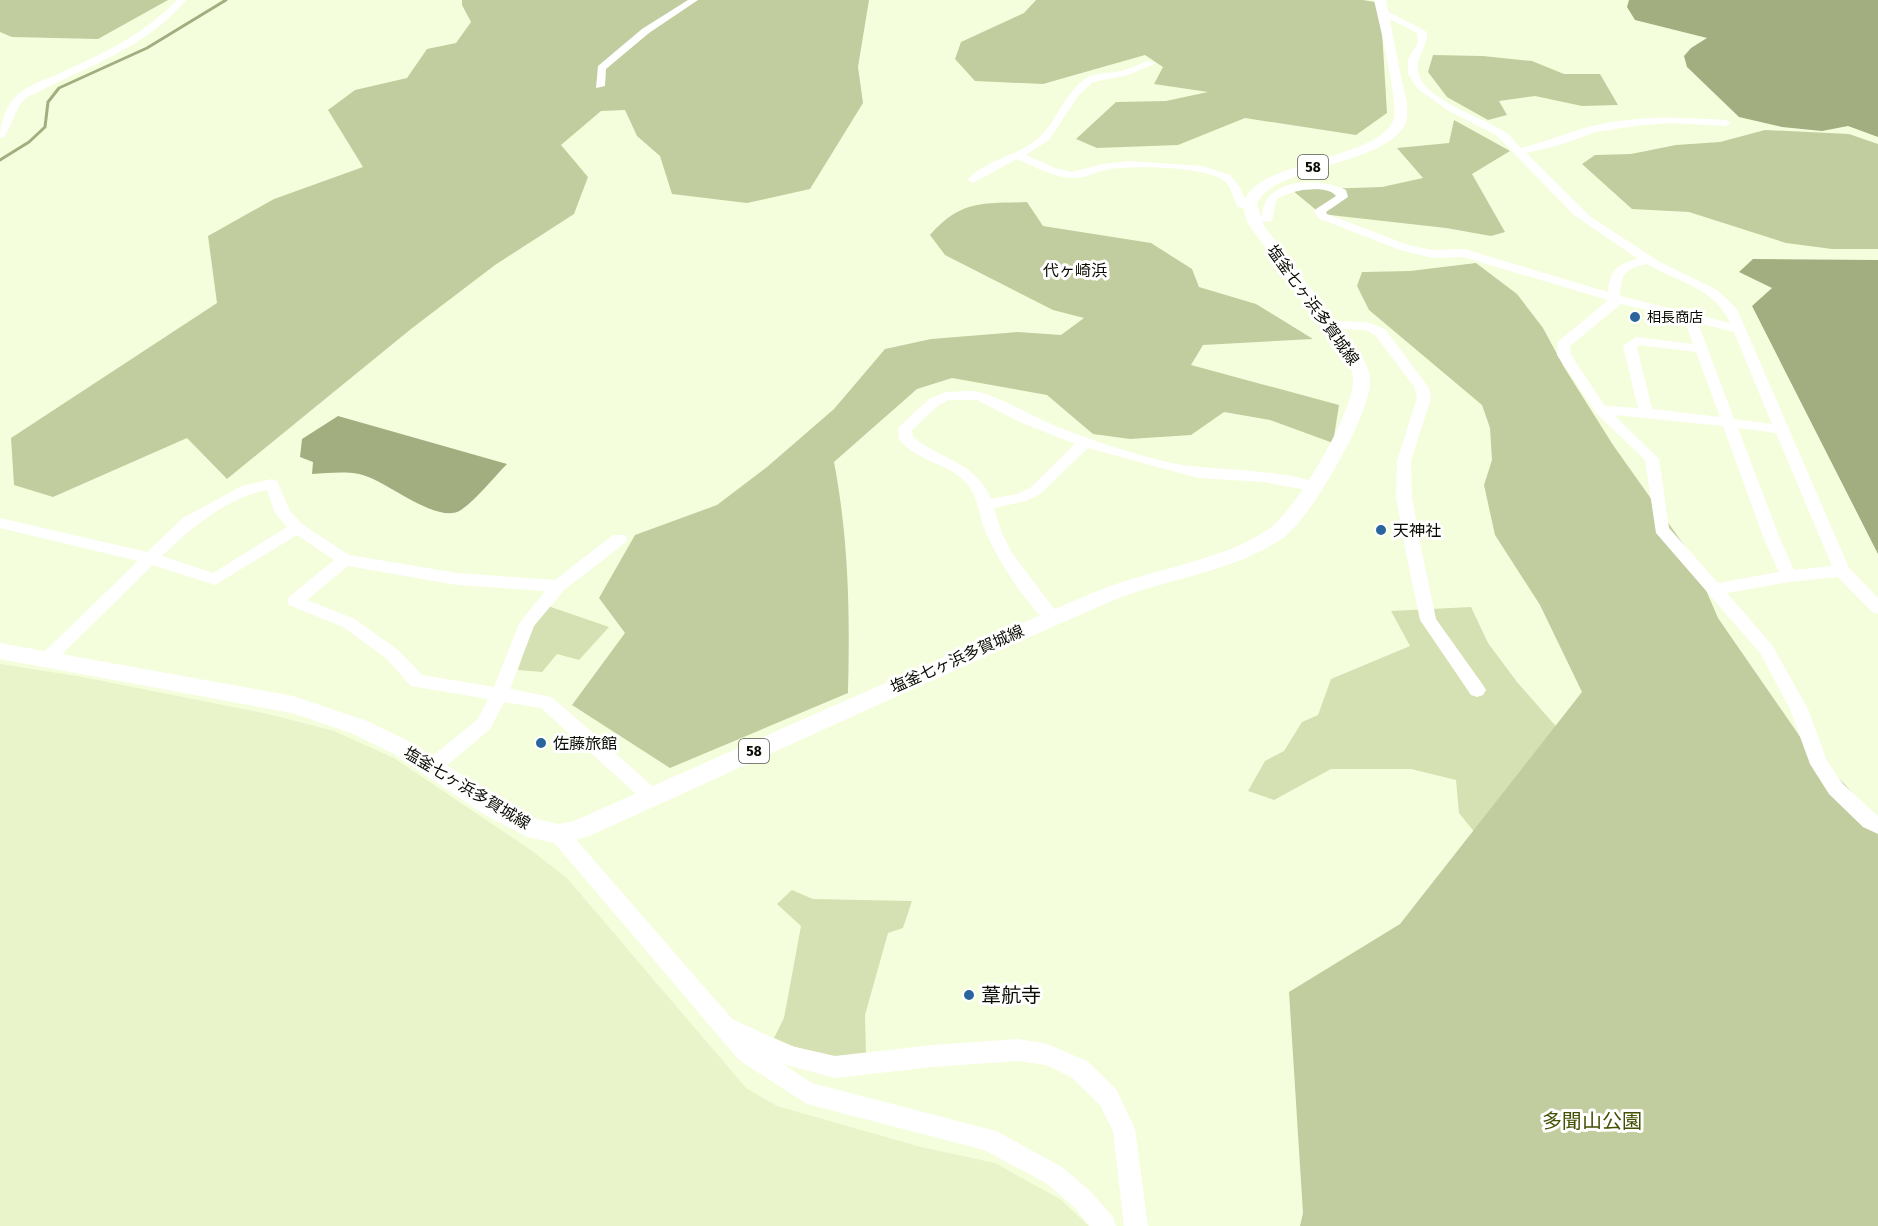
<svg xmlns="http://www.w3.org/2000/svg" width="1878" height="1226" font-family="'Fira Sans Condensed','Noto Sans JP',sans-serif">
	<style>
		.built { fill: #e9f4ca }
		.green { fill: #d5e1b2 }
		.forest { fill: #c1cd9e }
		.water { fill: #a2ae80 }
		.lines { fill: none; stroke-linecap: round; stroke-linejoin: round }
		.stream { stroke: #a2ae80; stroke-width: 3 }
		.minor { fill: #fff; fill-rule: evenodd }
		.major { fill: #fff; fill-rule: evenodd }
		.poi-dot { fill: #29649c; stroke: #fff; stroke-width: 2 }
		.labels { text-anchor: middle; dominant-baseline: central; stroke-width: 6; stroke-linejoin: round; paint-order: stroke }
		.far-poi-label { font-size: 14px; fill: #0b0d04; stroke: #fff; text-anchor: start }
		.shield { fill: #fff; stroke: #54564f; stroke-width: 1.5 }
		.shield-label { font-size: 15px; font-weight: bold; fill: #0b0d04 }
		.far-quarter-label { font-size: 16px; fill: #0b0d04; stroke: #fff }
		.street-label { font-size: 16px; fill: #0b0d04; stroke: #fff }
		.poi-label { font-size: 16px; fill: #0b0d04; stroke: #fff; text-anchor: start }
		.near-poi-label { font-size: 20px; fill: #0b0d04; stroke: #fff; text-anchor: start }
		.near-park-label { font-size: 20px; fill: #445104; stroke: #fff }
	</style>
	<rect width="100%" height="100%" fill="#f5fedc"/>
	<!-- built -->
	<polygon class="built" points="0,664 77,676 268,714 334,731 394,758 528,848 567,878 746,1088 777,1106 921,1147 995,1163 1060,1199 1089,1226 0,1226"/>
	<!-- green -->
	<g class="green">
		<polygon points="548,606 609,627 579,660 557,654 542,672 518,670 529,633"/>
		<polygon points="1471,607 1488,643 1517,682 1597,773 1488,849 1459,813 1456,780 1411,769 1331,769 1274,800 1248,791 1265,761 1284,751 1302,722 1318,715 1331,679 1410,646 1391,611"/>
		<polygon points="792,890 813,899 912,901 903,928 888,933 865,1015 866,1053 835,1057 795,1047 774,1038 784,1018 801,926 777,904"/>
	</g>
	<!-- forest -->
	<g class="forest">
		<polygon points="0,0 168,0 98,39 12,37 0,32"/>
		<polygon points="462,0 869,0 858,67 863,103 810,189 747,203 672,194 660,156 637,136 625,110 601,111 561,145 588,177 574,214 495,265 411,329 227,479 187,438 53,497 14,485 11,438 217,303 208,236 274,199 363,167 328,110 355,90 407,78 427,49 456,43 471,22 462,5"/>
		<polygon points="1036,0 1363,0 1375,2 1382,31 1387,113 1356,135 1245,118 1178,145 1097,148 1076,139 1116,102 1166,101 1208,92 1154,84 1163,67 1145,55 1043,84 975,81 955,59 961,42 1024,13"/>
		<polygon points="1433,55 1483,56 1532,61 1564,74 1600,74 1618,105 1582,106 1535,96 1499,101 1507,115 1488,120 1447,97 1428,72"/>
		<polygon points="1454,120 1510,151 1472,174 1505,232 1491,236 1446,228 1321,214 1292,190 1382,187 1423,178 1397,148 1449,143"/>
		<polygon points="1765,130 1849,134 1878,144 1878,249 1832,249 1786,243 1689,212 1632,209 1582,164 1595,155 1631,154 1676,145 1720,142"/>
		<path d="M1027,202L1043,226L1151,243L1192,269L1199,287L1256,304L1313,339L1203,345L1191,365L1339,405L1333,443L1270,420L1224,412L1191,435L1130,439L1093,434L1047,395L952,378L917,389L834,462C849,541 850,614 848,693L670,768L572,705L625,633L599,598L635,535L717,505L767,467L834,409L885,349L931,339L1018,332L1061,335L1084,318L1053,310L945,255L930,235C962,199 983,204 1027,202Z"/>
		<polygon points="1476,263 1517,294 1543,328 1564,367 1613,445 1691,555 1718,618 1801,738 1878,820 1878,1226 1300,1226 1303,1213 1289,992 1400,924 1582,692 1540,605 1495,535 1484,485 1492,460 1490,428 1482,405 1369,310 1357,286 1362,272 1410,271"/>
	</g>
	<!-- water -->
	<g class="water">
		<polygon points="1629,0 1878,0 1878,137 1848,126 1822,131 1782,127 1739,117 1687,67 1684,56 1691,48 1707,38 1635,20 1627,7"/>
		<polygon points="1753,259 1878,260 1878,554 1752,306 1772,288 1739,272"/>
		<path d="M338,416L507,464C493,478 478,498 461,510C438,526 385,479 359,474C344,471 328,473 312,474L313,462L300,457L302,439Z"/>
	</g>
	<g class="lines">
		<!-- stream -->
		<polyline class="stream" points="0,160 29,142 45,127 48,102 59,88 147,48 226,0"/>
		<!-- minor -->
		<g class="minor">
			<path d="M177,0H186C146,49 80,69 26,98C14,109 13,125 4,137L0,138C0,124 5,107 16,96C29,84 53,77 69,69C109,51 146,32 177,0Z"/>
			<polygon points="688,0 698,0 649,33 606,69 605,86 596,88 598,66 642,29"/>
			<path d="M1383,9L1427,32C1428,47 1416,56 1418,71C1422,100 1484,117 1505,132C1511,136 1516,143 1521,148C1546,142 1568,132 1592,126C1636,115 1681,117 1726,120L1731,123L1726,126L1671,123L1642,125L1596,132L1560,145L1526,153L1591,217L1660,262L1717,290L1737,309L1849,568L1878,598V614L1872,612L1838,577L1789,582L1727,593L1772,645L1808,709L1827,761L1843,784L1878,816V834L1863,827L1829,794L1810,764L1790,709L1760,653L1656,533L1645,460L1596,413L1557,355L1558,342L1608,300L1463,257L1432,258L1400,250L1318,218L1314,211L1316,209L1336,196C1326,183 1288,190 1276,200L1272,221L1253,223L1247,220L1249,218L1262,216C1263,177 1320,177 1346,190L1348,197L1326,212L1327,214L1408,245L1432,250L1464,249L1608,292C1609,271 1618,263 1638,259L1574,215L1496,135L1449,111L1418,89L1408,74V59L1418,43L1417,33L1380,14V10ZM1647,264C1677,282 1716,288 1730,323L1620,296C1621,273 1625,269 1647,264ZM1621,304L1684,319L1693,344L1636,337L1623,346L1638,408L1605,406L1571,355L1570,346ZM1698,323L1734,332L1772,424L1734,419ZM1639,345L1696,352L1720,417L1652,409L1637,347ZM1614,415L1723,426L1764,539L1779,572L1718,583L1669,528L1659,459ZM1738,428L1776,433L1832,566L1794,570L1780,539Z"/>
			<path d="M1148,61L1156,63L1128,75L1093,82L1078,96L1049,140L1026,155L1055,168L1072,172L1103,164L1129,161L1202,166L1230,175L1239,186L1247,203L1256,208L1254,210L1238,207C1233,199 1232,186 1223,180C1203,166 1128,165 1105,170C1094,172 1085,179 1074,178C1054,178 1035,167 1017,159L973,183L967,180C984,161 1012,157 1032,143C1056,127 1062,95 1085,79C1096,71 1109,74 1121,71C1130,69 1139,64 1148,61Z"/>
			<polygon points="1332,321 1367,322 1385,329 1429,388 1431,398 1411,461 1412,496 1420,543 1436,619 1483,685 1486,690 1483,695 1477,697 1471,695 1420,620 1404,543 1396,496 1397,461 1417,398 1415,388 1375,335 1365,330 1327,328 1326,325 1327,322"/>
			<path d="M946,392C957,392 972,389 983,393C1005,400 1034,417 1058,427C1096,442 1136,455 1176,464C1201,469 1308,471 1319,486L1312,491L1264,482L1198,478L1088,448L1040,494L1026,501L994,508L1001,531L1012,553L1061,618L1059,622C1054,624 1050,624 1046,621C1025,603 997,558 986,533C980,520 979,505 973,493C959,463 917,464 899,439L898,429L900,426L929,399ZM948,400H977L1020,422L1075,444L1030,488L1017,494L991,499C977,463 940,459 913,437L912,430L939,405Z"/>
			<path d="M272,479L277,481L290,511L302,524L349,555L457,573L555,580L613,535H625L627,539L625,543L564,590L534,626L510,689L552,697L659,792L661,797L659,802L652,805L645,802L541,708L504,702L490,729L438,773L431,775L424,773L422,768L424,763L478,719L488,699L411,686L387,659L343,627L289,605L287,601L289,597L334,560L297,535L215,585L153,565L54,662L48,664L42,662L39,658L42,654L138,561L0,528V518L147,552L183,518L242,486ZM267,490L275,513L287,527L213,573L162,556C191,528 226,498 267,490ZM348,566L457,585L545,591L519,624L494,687L422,675L399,651L355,619L307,600Z"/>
			<polygon points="559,826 566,828 732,1019 791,1046 835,1056 932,1045 1018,1039 1047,1044 1087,1061 1116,1089 1135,1129 1148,1226 1124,1226 1113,1131 1100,1105 1071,1077 1046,1065 1018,1061 932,1067 835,1078 783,1064 812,1083 996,1131 1062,1167 1091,1192 1113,1217 1116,1226 1089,1226 1075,1208 1046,1183 984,1150 807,1104 739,1060 552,840 549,834 552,828"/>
		</g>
		<!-- major -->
		<path class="major" d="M1374,0H1386C1391,26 1396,51 1401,77C1404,89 1409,105 1407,118C1398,165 1266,166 1257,205L1263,224L1365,362C1368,369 1371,376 1370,385C1367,419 1311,518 1283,538C1233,573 1162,579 1107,603C932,679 760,759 587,837L559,844L527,837L485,815L394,754L351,733L292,713L0,659V643L293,696L367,721L410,742L503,801L540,820L559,824L574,821C748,744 920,666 1095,592C1147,570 1227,560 1270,528C1297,508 1351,416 1353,383C1354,372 1348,361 1342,352L1249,225C1212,159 1382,166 1394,118C1398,100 1379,22 1374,0Z"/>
	</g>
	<!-- markers -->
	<g class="poi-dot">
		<circle cx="1635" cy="317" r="6"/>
		<circle cx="1381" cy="530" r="6"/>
		<circle cx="541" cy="743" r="6"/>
		<circle cx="969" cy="995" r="6"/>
	</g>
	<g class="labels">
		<!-- far-poi labels -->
		<g class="far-poi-label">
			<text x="1647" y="317">相長商店</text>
		</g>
		<!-- shield labels -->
		<g class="shield">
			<rect x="1298" y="155" width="30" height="24" rx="4.5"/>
			<rect x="739" y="739" width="30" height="24" rx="4.5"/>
		</g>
		<g class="shield-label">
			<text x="1313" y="167">58</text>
			<text x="754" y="751">58</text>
		</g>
		<!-- far-quarter labels -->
		<g class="far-quarter-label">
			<text x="1075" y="270">代ヶ崎浜</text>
		</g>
		<!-- street labels -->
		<g class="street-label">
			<text transform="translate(1313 305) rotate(54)">塩釜七ヶ浜多賀城線</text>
			<text transform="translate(957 659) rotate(-24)">塩釜七ヶ浜多賀城線</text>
			<text transform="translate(467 788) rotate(31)">塩釜七ヶ浜多賀城線</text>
		</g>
		<!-- poi labels -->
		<g class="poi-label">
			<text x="1393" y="530">天神社</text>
			<text x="553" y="743">佐藤旅館</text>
		</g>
		<!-- near-poi labels -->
		<g class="near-poi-label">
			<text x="981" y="995">葦航寺</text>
		</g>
		<!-- near-park labels -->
		<g class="near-park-label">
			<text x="1592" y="1121">多聞山公園</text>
		</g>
	</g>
</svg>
